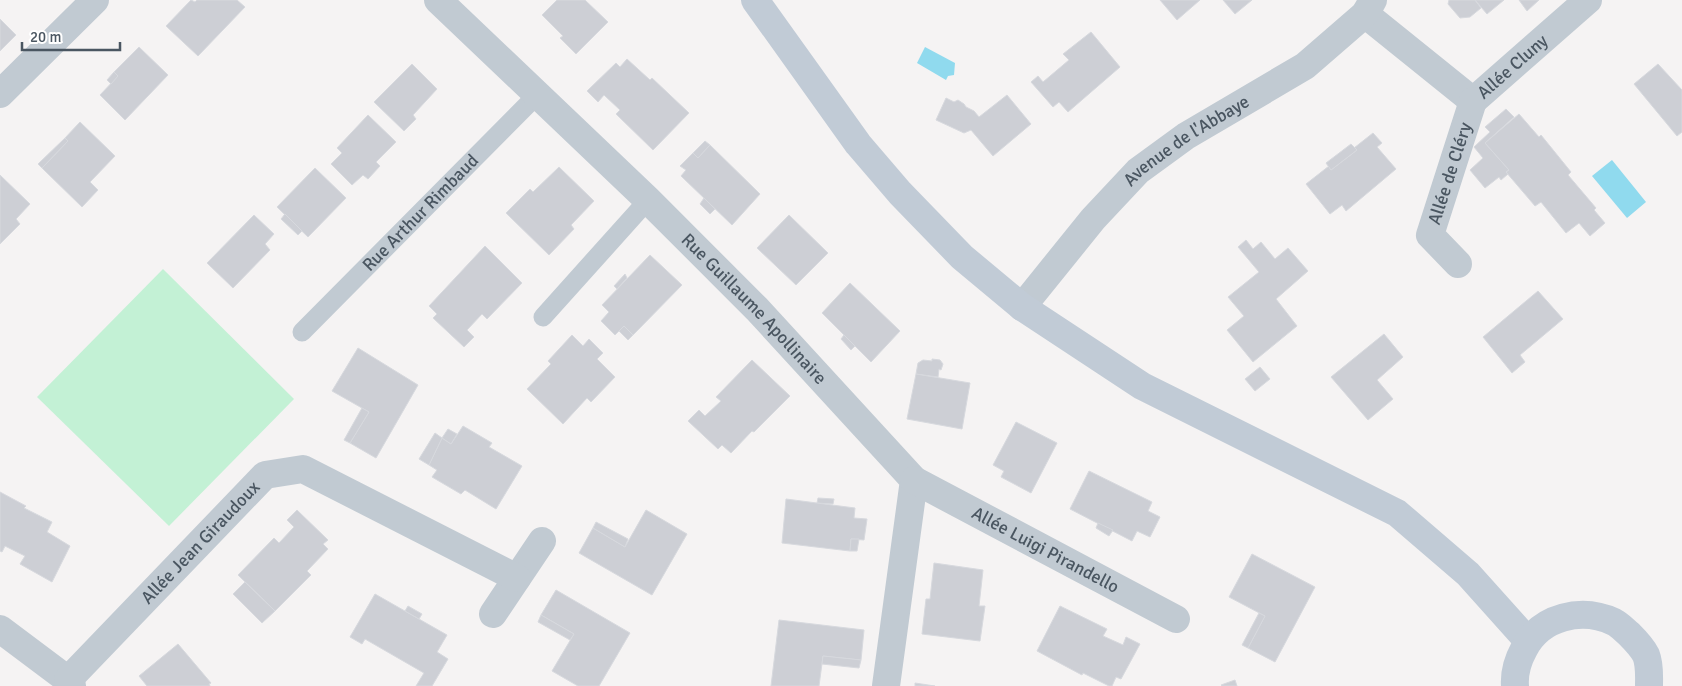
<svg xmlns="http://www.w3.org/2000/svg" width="1682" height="686" font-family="Signika,sans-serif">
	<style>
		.green { fill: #c3f1d5 }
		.water { fill: #90daee }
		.building { fill: #cdcfd5; stroke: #d7d9de }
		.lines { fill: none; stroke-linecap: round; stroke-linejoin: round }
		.lane { stroke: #c1cad2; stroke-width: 19 }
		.street { stroke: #c1cad2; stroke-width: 28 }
		.secondary { stroke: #c1cbd6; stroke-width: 28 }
		.labels { text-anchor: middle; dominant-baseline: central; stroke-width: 5; stroke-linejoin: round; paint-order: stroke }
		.street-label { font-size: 18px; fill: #4a5661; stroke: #fff }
	</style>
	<rect width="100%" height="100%" fill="#f5f3f3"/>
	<!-- green -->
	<polygon class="green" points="163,269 294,399 169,526 37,397"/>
	<!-- water -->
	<g class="water">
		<polygon points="925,47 955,63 954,75 948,76 946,80 917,63"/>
		<polygon points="1612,160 1646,202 1627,218 1592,176"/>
	</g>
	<!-- building -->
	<g class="building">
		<polygon points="191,0 195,2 197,0 237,0 245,7 198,56 166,26"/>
		<polygon points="557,0 585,0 608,22 576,54 560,38 563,36 542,15"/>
		<polygon points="1160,0 1200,0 1177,20"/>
		<polygon points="1223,0 1252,0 1235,14"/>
		<polygon points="1449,0 1475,0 1481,8 1470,17 1460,18 1448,4"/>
		<polygon points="1475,0 1504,0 1487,14"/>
		<polygon points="1519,0 1539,0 1527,11"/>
		<polygon points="0,19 16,35 0,51"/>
		<polygon points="1091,32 1120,67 1068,112 1059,102 1053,107 1031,82 1038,76 1043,82 1069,60 1063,54"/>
		<polygon points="139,47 168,75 125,120 100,95 118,76 114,72"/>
		<polygon points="627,59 650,80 652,78 689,113 653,150 616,114 620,110 604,95 598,102 587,91 616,63 620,67"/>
		<polygon points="412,64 437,89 413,115 416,119 404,131 374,102"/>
		<polygon points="1658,64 1682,90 1682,132 1677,136 1634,84"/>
		<polygon points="114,72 118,76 111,84 107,80"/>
		<polygon points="1007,95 1031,124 993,156 971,130 964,133 936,120 946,98 954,102 958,100 964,104 966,107 974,111 979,117"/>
		<polygon points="1506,109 1514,117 1485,143 1509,170 1506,172 1508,174 1501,180 1499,177 1485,188 1470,170 1483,158 1474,147 1490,132 1485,127"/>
		<polygon points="1519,114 1539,137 1541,135 1571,172 1568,175 1596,208 1594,210 1605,223 1590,236 1579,223 1566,233 1541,202 1535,206 1506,172 1509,170 1485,143"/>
		<polygon points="368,115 396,142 376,162 380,166 368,179 363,175 352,185 331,164 342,153 337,148"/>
		<polygon points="80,122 115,156 90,182 98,190 82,207 42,168 68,141 65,138"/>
		<polygon points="1373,133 1382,143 1377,147 1396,169 1346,211 1342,205 1330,214 1306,184 1329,166 1331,170 1357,150 1354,148"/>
		<polygon points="65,138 68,141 42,168 38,164"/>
		<polygon points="705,141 710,145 698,158 693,153"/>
		<polygon points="1351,144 1357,150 1331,170 1326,163"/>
		<polygon points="710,145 760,194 732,225 681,176 686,170 680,166 693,153 698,158"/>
		<polygon points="559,167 594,201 571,225 574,229 549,255 506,213 530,189 533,192"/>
		<polygon points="315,168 346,198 308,237 277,207"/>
		<polygon points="0,175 30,204 16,219 20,224 0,244"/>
		<polygon points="704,198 715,209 710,214 700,204"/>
		<polygon points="285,214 302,231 298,235 281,219"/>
		<polygon points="254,215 274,234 265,244 270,250 233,288 207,263"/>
		<polygon points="789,215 828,253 796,285 757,248"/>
		<polygon points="1246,240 1253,249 1261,242 1275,259 1288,248 1308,271 1276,299 1297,326 1253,362 1227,330 1244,316 1228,297 1259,272 1238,247"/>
		<polygon points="485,246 522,283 487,319 482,314 467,330 474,337 464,347 433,318 437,314 429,306"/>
		<polygon points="650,255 682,285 633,335 624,326 615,335 601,321 609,312 602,305"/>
		<polygon points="625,274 627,278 617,289 614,286"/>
		<polygon points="850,283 900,331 871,362 822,313"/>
		<polygon points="1538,291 1563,319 1520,355 1525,362 1512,373 1483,337"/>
		<polygon points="624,326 633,335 628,340 619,331"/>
		<polygon points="1384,334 1403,357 1377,380 1393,399 1368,420 1331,377"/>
		<polygon points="572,335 583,346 589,339 603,353 597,359 615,377 591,402 587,398 563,424 527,389 551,364 548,361"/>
		<polygon points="844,335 855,346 851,350 841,339"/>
		<polygon points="358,348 418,385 376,458 350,443 369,412 332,391"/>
		<polygon points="932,359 940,360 943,364 941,370 939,369 938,377 916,374 918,363 923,360 932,361"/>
		<polygon points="752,360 790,396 754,432 752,431 731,453 722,445 718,449 688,421 699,410 705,416 721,401 716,397"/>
		<polygon points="1260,367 1270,379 1255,391 1245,379"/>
		<polygon points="916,374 970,383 962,429 907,419"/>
		<polygon points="362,408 369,412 350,443 344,440"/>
		<polygon points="1016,422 1057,443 1031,493 1001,477 1004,471 993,465"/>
		<polygon points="463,426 492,443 489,447 522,466 496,509 465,490 461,494 432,477 437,470 429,465 442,438 451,444"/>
		<polygon points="448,429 457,434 451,444 442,438"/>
		<polygon points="435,433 442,438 429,465 419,459"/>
		<polygon points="1089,471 1152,502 1148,511 1160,517 1150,537 1137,531 1132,541 1070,509"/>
		<polygon points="0,492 26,506 24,508 52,522 47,532 70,546 52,582 20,564 25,556 5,546 2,552 0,551"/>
		<polygon points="818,498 834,499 833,504 817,503"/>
		<polygon points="786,499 855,508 854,518 867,519 864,540 851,539 850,551 782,543"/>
		<polygon points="297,510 328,540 323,544 328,549 307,571 311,575 275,611 238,575 274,538 279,543 294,527 287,520"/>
		<polygon points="646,510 687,534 652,595 579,553 593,528 625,547"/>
		<polygon points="596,522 628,539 625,547 593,528"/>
		<polygon points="1098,523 1113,530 1109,536 1096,528"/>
		<polygon points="851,539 859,539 857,551 850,551"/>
		<polygon points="1252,554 1315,587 1275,662 1248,648 1265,616 1229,597"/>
		<polygon points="934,563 983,570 979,606 985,606 980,641 922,634 926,599 930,599"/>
		<polygon points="245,582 275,611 262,623 233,594"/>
		<polygon points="556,590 630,633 599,686 578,686 552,671 574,634 541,615"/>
		<polygon points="375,594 447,635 437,652 448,659 432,686 416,686 424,673 365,639 362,644 350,637"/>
		<polygon points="408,606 422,614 419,619 405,611"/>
		<polygon points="1060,606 1107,629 1103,636 1123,645 1126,637 1140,644 1121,679 1116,677 1112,686 1109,686 1083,673 1082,675 1037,651"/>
		<polygon points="1259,613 1265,616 1248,648 1242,645"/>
		<polygon points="541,615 574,634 570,640 538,622"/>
		<polygon points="779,620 864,630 861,660 823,656 819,686 771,686"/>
		<polygon points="178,644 211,683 209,684 210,686 147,686 139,676"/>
		<polygon points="823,656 861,660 859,668 822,664"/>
		<polygon points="1235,680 1237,686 1222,686 1221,685"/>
		<polygon points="915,683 935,686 915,686"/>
	</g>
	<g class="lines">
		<!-- lane -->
		<g class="lane">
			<polyline points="543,317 648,200"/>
			<path id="s1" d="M302,332L538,94"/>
		</g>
		<!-- street -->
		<g class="street">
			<path id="s2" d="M438,0L648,200L757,309L914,480L886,686"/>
			<path id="s3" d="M1365,14L1473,101L1588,0"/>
			<polyline points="0,94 95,0"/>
			<path id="s4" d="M1458,264L1430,235L1473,101"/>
			<path id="s5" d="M1022,307L1093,219L1138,171L1186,136L1305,66L1365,14L1373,0"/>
			<path id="s6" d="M914,480L1176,619"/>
			<polyline points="493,614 542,541"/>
			<polyline points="0,629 68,680 72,686"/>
			<path id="s7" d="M68,680L265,475L303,469L517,578"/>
		</g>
		<!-- secondary -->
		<g class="secondary">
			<polyline points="755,0 858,144 900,193 962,257 1022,307 1142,386 1397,513 1468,574 1528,641"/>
			<path d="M1515,686C1514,673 1518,660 1524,649C1541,616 1582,607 1614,622C1620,625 1624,630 1629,634C1635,640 1642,647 1646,655C1650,665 1649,676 1649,686"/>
		</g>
	</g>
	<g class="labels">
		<!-- street labels -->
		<g class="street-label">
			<text stroke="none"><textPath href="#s3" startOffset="191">Allée Cluny</textPath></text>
			<text stroke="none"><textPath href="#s5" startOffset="236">Avenue de l'Abbaye</textPath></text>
			<text stroke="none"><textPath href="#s4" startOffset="105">Allée de Cléry</textPath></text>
			<text stroke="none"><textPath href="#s1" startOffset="168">Rue Arthur Rimbaud</textPath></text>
			<text stroke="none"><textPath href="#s2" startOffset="442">Rue Guillaume Apollinaire</textPath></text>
			<text stroke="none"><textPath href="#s7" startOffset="191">Allée Jean Giraudoux</textPath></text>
			<text stroke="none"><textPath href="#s6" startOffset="149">Allée Luigi Pirandello</textPath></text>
		</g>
	</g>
	<!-- scale -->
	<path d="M22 42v8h98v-8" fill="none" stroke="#4a5661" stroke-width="2.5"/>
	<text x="30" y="42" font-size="15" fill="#4a5661" stroke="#ffffff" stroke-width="4" paint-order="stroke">20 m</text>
</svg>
